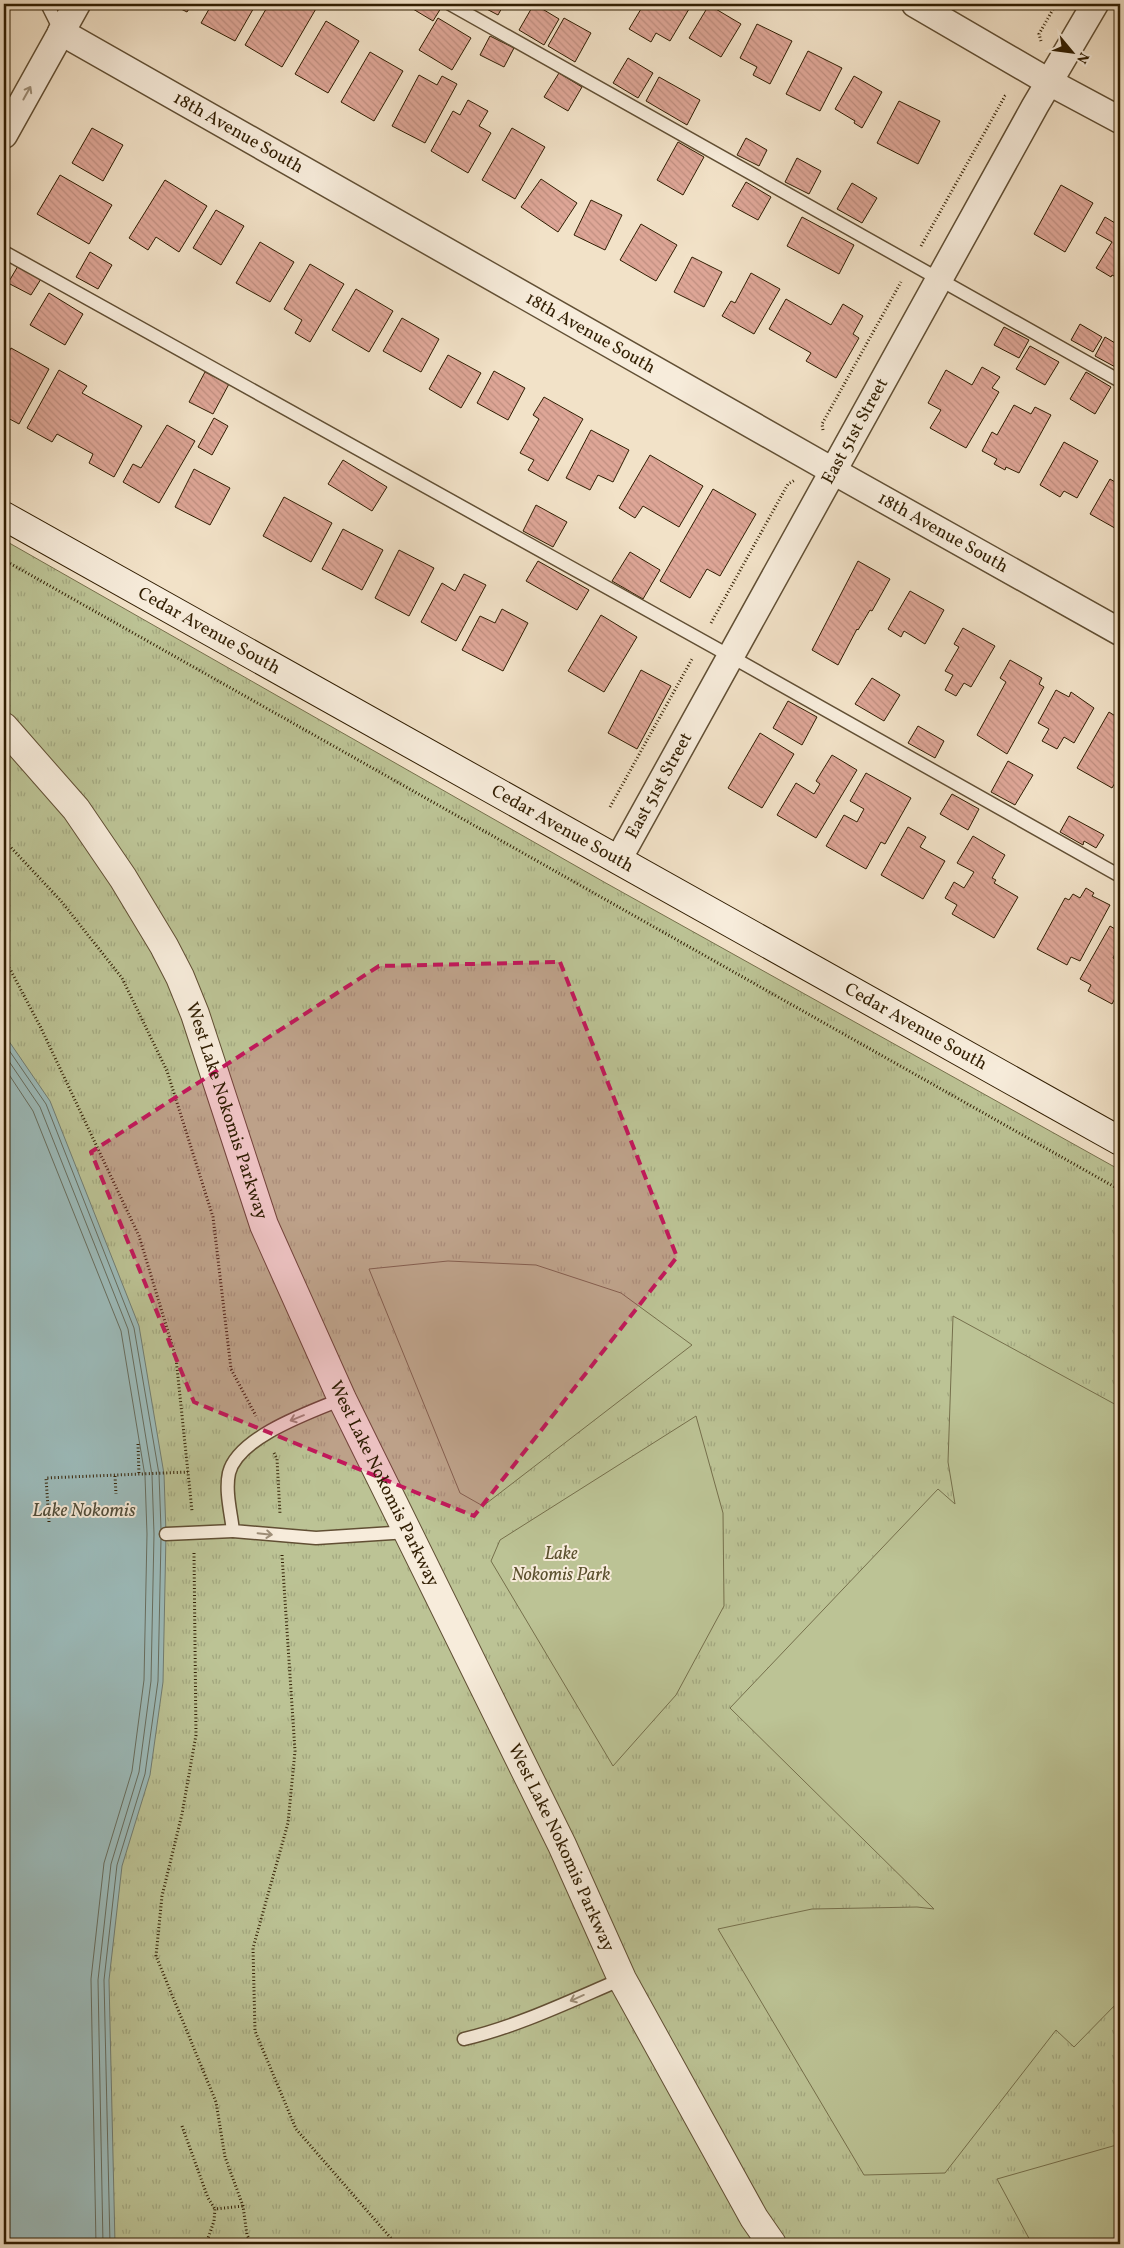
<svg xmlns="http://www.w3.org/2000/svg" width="1124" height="2248" font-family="Vollkorn,serif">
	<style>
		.grass { fill: url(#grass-tufts); stroke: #76704c }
		.garden { fill: #bcc395; stroke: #76704c }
		.water { fill: #9cbcbc; stroke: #717d72 }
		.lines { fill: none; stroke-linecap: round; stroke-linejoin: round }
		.shore { stroke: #666d5f; stroke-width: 1 }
		.building { fill: url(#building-back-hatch); stroke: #311e02 }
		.service-casing { stroke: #614f34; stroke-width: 15 }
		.minor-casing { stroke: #614f34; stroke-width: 29 }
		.tertiary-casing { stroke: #614f34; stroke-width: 30 }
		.secondary-casing { stroke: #311e02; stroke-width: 30 }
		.path { stroke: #311e02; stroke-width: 3; stroke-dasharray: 1 2.5; stroke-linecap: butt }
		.service { stroke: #f7ecdb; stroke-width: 12 }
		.minor { stroke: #f7ecdb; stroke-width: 26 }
		.tertiary { stroke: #f7ecdb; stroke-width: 28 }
		.secondary { stroke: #f7ecdb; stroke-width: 28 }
		.oneway { stroke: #9e8f79 }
		.marked { fill: #c2185b; fill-opacity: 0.2; stroke: #c2185b; stroke-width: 4; stroke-dasharray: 10 6; stroke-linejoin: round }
		.labels { text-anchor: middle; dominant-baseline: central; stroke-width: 4; stroke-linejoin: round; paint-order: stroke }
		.street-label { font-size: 18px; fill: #311e02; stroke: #f7ecdb }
		.park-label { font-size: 18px; font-style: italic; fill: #5b502e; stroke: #f7ecdb }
		.water-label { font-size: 19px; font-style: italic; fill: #514d3a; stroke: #f7ecdb }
	</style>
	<defs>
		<pattern id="grass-tufts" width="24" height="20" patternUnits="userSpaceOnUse" patternTransform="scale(1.25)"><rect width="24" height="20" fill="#bcc395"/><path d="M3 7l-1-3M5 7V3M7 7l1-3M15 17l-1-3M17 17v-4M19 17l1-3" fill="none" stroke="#a2a77f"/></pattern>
		<pattern id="building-back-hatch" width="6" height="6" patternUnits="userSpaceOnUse" patternTransform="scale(1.25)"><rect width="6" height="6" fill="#dea697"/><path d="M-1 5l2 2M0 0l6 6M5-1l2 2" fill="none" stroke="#bf8e80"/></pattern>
	</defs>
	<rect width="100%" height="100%" fill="#f2e2c8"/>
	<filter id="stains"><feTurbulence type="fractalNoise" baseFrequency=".004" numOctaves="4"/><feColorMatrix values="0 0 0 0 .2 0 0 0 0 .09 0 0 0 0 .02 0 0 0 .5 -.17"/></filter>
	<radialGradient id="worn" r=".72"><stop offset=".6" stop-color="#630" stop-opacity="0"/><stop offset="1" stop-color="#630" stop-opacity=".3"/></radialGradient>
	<!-- grass -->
	<polygon class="grass" points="4,540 604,882 1120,1170 1120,2244 4,2244"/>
	<!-- garden -->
	<g class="garden">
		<polygon points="448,1261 536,1265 621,1293 692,1345 483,1506 460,1493 369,1269"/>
		<polygon points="953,1316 1120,1407 1120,2000 1074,2047 1056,2030 945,2173 864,2175 718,1929 812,1909 917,1907 934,1909 730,1708 938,1489 955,1504 948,1462"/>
		<polygon points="696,1416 723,1513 724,1606 676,1695 613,1766 491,1561 500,1540"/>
		<polygon points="1120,2144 1120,2244 1032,2244 997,2179"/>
	</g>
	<!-- water -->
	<polygon class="water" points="4,1034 50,1101 139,1326 164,1474 166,1534 163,1682 150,1775 122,1866 109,1980 115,2244 4,2244"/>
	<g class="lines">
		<!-- shore -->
		<g class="shore">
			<polyline points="4,1043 46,1104 134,1328 159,1474 161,1529"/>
			<polyline points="4,1054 40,1107 128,1329 152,1475 154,1534 151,1681 139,1772 111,1864 98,1980 103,2244"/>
			<polyline points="4,1067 33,1111 121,1331 145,1476 147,1534 144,1680 132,1771 104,1863 91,1979 96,2244"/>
			<polyline points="110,2244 104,1980 117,1865 145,1774 158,1681 161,1539"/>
		</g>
	</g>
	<!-- building -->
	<g class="building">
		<polygon points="171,4 192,4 187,12"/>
		<polygon points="212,4 256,4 235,41 201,23"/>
		<polygon points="269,4 311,4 317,7 282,67 245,45"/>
		<polygon points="416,4 434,4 441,8 433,21 413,9"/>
		<polygon points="477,4 504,4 498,15"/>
		<polygon points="534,4 559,19 544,45 519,30"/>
		<polygon points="644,4 692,4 670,41 656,33 651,42 629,29"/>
		<polygon points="709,5 741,24 721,57 689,38"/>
		<polygon points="438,18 471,38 452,70 419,50"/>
		<polygon points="564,18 591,33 575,62 548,46"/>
		<polygon points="326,21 359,41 328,93 295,74"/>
		<polygon points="757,24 792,41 770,84 753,75 757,67 740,58"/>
		<polygon points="490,36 514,48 504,67 480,55"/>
		<polygon points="808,51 842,68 820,111 786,94"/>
		<polygon points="370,52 403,71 374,121 341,102"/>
		<polygon points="628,58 653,73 638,98 613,83"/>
		<polygon points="559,73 582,87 568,111 544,97"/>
		<polygon points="419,75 437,85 442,76 457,84 425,143 392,126"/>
		<polygon points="854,76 882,92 862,128 854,123 855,121 835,109"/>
		<polygon points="659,77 700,100 687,125 646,101"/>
		<polygon points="468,100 488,111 479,126 491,133 468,173 431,151 453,111 460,115"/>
		<polygon points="899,101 940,121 918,164 877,143"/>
		<polygon points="92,128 123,145 103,181 72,163"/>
		<polygon points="512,128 545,147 515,199 482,180"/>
		<polygon points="746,138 767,150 759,166 737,155"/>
		<polygon points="678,142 704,157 683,195 657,180"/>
		<polygon points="797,158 821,171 809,194 785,182"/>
		<polygon points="60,175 112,205 89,244 37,214"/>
		<polygon points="541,179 577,203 558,232 521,207"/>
		<polygon points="165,180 207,206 179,252 156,237 148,250 129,238"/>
		<polygon points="746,182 771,197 758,220 732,206"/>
		<polygon points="852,183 877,198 862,223 837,209"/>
		<polygon points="1061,185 1093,203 1065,252 1034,234"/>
		<polygon points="591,200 622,215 605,250 574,235"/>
		<polygon points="216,210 244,226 221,265 193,248"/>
		<polygon points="802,217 854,245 839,274 787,246"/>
		<polygon points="1105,217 1120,226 1120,279 1112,275 1111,277 1096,268 1112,242 1096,233"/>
		<polygon points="641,224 677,245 656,281 620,260"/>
		<polygon points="260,242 294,262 270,302 236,283"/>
		<polygon points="90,252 112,265 98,289 76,277"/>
		<polygon points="692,257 722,272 704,307 674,292"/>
		<polygon points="310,264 344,284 310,342 295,333 302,320 284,309"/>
		<polygon points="18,266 41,279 31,295 8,283"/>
		<polygon points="751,273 780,289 754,334 722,316 731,301 735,303"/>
		<polygon points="356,289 393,311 369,352 332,330"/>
		<polygon points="49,293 83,314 65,345 30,325"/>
		<polygon points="786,299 831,325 843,304 863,316 853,334 859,338 836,378 806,361 811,353 769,329"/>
		<polygon points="402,318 439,339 421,372 383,351"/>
		<polygon points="1080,324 1102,337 1093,352 1071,340"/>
		<polygon points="1004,327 1029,340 1019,358 994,345"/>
		<polygon points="1105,337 1120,346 1119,369 1095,356"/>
		<polygon points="1030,346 1059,362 1045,385 1016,369"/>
		<polygon points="11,348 49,369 19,424 4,416 4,361"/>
		<polygon points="448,355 481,373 461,408 429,389"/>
		<polygon points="982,367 1000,377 992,388 999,392 966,448 930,428 941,410 928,403 946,370 972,385"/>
		<polygon points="59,370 87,386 82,393 142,426 114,477 89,463 93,454 57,434 52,442 27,428"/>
		<polygon points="494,371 525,388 508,420 477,403"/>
		<polygon points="205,372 229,384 213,414 189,402"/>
		<polygon points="1086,372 1111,387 1095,414 1070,399"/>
		<polygon points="544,397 583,419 548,481 528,470 534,460 520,453 539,419 533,415"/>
		<polygon points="1014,405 1031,414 1035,407 1051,415 1019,473 1006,467 1005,470 994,464 997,459 982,451 992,432 997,435"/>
		<polygon points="214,418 228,426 212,455 198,447"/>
		<polygon points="167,425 195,441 159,503 123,482 133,464 141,468"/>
		<polygon points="591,430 629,450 613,482 598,475 590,490 566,478"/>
		<polygon points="1064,442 1098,461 1077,498 1064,491 1060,497 1040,485"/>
		<polygon points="650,455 703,486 679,527 643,506 635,518 619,508"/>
		<polygon points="343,460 387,487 372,511 328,484"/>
		<polygon points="194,469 230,488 210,525 175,507"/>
		<polygon points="1110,479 1120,485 1120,531 1090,514"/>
		<polygon points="713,489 756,514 720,576 707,569 690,598 660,581"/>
		<polygon points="284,497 332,523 311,562 263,536"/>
		<polygon points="536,505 567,522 553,547 523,531"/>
		<polygon points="343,529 383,550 362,590 322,569"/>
		<polygon points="399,550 434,568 409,616 375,598"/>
		<polygon points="630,552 660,570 643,599 612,581"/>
		<polygon points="538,561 589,590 577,610 526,581"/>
		<polygon points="858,561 890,579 872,611 870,610 858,630 857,629 838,665 812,650"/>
		<polygon points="464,574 486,585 456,641 421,622 442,583 455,591"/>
		<polygon points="910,591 944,610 925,644 904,631 901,637 888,629"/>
		<polygon points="502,609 528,623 503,671 462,650 480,616 495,623"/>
		<polygon points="601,615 637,637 604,692 568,671"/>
		<polygon points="963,628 995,646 971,687 964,683 956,696 945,690 953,675 945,671 959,647 954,644"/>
		<polygon points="1010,660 1042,678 1039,684 1044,687 1007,754 977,735 1006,682 1000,678"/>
		<polygon points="641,670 671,686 637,749 608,733"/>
		<polygon points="872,678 900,695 884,721 855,704"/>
		<polygon points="1056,690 1069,697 1071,692 1094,708 1074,743 1064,737 1057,749 1042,741 1049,729 1038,723"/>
		<polygon points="788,701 817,717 802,745 773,728"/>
		<polygon points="1109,712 1120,719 1120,774 1112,788 1077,768"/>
		<polygon points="918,726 944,741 935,758 908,743"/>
		<polygon points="760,733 794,754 762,808 728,788"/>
		<polygon points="832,755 857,770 816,838 777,815 796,783 814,794 820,784 816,781"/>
		<polygon points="1008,761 1033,775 1015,805 991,792"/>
		<polygon points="866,773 911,798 885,844 881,842 866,869 826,846 844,815 857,822 864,809 850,801"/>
		<polygon points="952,794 979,809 968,830 940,814"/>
		<polygon points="1069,816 1104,835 1096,848 1084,841 1083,845 1060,832"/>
		<polygon points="908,827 926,837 920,847 945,861 923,899 881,875"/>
		<polygon points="973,836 1005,855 992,878 996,880 994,883 1018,897 994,938 952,914 957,905 945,898 954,882 964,888 974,872 957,863"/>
		<polygon points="1086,888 1094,893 1092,896 1110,905 1080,961 1071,957 1067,965 1037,949 1065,898 1069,900 1073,894 1080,898"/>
		<polygon points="1110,926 1120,932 1120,944 1113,958 1120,962 1120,989 1112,1004 1088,991 1091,985 1080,979"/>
	</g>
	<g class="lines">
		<defs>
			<g id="service">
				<polyline points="47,4 61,32"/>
				<polyline points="450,4 1120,381"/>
				<polyline points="4,252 730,656 1120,876"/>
				<path d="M342,1399C310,1412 238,1437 229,1473C225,1491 231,1513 233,1531L316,1538L408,1532"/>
				<polyline points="166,1534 233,1531"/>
				<path d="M464,2039C519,2026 570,2001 622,1979"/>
			</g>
			<g id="minor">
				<polyline points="915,4 1049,82 1120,120"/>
				<path id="s1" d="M61,32L833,471L1120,632"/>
				<polyline points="4,135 77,4"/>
				<path id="s2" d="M618,860L1035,106L1095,4"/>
			</g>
			<g id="tertiary">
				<path id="s3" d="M4,727L76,809L123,878L164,946L180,977L195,1014L264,1225L342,1399L562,1845L622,1979L754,2218L772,2244"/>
			</g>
			<g id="secondary">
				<path id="s4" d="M4,516L1120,1141"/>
			</g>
		</defs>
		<!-- service casing -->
		<use href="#service" class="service-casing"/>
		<!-- minor casing -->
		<use href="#minor" class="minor-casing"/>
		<!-- tertiary casing -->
		<use href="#tertiary" class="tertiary-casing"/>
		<!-- secondary casing -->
		<use href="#secondary" class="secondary-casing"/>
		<!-- path -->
		<g class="path">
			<polyline points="1041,41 1039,34 1056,4"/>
			<polyline points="921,246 1005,96 1007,95"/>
			<polyline points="823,430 822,424 901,282"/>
			<polyline points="4,560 1120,1190"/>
			<polyline points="711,623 788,484 795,480"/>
			<polyline points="610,807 692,659"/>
			<polyline points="4,840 61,901 122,978 167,1071 213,1217 231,1369 256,1416"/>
			<polyline points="4,963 10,969 41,1028 139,1236 176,1358 192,1511"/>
			<polyline points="138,1444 139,1475"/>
			<polyline points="274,1453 277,1459 280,1514"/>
			<polyline points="115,1476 116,1494"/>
			<polyline points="49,1522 46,1478 188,1472"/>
			<polyline points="194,1553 196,1735 182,1814 162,1896 156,1956 216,2102 225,2157 243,2206 247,2235 252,2244"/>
			<polyline points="282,1555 295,1751 288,1823 253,1948 255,2031 296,2129 396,2244"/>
			<polyline points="182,2126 208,2198 215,2209"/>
			<polyline points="206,2244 214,2221 215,2209 243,2206"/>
		</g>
		<!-- service -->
		<use href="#service" class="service"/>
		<!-- minor -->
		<use href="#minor" class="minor"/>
		<!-- tertiary -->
		<use href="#tertiary" class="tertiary"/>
		<!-- secondary -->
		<use href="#secondary" class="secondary"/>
	</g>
	<!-- one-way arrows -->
	<defs><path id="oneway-shaft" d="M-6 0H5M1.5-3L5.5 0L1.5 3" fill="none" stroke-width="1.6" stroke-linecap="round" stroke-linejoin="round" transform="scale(1.25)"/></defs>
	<g class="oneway">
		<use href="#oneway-shaft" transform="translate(27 93) rotate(-61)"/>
		<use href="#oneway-shaft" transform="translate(297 1418) rotate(158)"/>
		<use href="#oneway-shaft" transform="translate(265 1534) rotate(6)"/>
		<use href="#oneway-shaft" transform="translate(577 1998) rotate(156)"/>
	</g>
	<!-- marked area -->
	<path class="marked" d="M560,962L677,1257L474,1516L194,1402L91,1152L379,966Z"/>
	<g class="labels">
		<!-- street labels -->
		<g class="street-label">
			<text stroke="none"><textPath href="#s1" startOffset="204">18th Avenue South</textPath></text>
			<text stroke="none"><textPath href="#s1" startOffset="609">18th Avenue South</textPath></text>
			<text stroke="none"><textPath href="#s2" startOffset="490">East 51st Street</textPath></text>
			<text stroke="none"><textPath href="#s1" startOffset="1014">18th Avenue South</textPath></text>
			<text stroke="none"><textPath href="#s4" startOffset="235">Cedar Avenue South</textPath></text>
			<text stroke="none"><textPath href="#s2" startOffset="85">East 51st Street</textPath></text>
			<text stroke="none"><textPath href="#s4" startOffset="640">Cedar Avenue South</textPath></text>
			<text stroke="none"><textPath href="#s4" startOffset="1045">Cedar Avenue South</textPath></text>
			<text stroke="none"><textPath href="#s3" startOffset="449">West Lake Nokomis Parkway</textPath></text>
			<text stroke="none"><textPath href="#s3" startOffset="854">West Lake Nokomis Parkway</textPath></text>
			<text stroke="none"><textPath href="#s3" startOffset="1259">West Lake Nokomis Parkway</textPath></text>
		</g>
		<!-- park labels -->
		<g class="park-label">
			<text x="561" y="1554">Lake<tspan x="561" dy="21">Nokomis Park</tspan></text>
		</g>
		<!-- water labels -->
		<g class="water-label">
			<text x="84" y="1511">Lake Nokomis</text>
		</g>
	</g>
	<!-- margin -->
	<rect width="1124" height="2248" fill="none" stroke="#f2e2c8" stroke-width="20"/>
	<rect x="5" y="5" width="1114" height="2238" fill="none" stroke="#311e02" stroke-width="2.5"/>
	<rect x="10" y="10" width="1104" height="2228" fill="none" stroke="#311e02"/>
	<!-- north arrow -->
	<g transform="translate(1072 52) rotate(119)" stroke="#f7ecdb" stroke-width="4" paint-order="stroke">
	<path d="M0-4L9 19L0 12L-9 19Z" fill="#311e02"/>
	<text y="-8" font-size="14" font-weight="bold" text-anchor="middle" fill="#311e02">N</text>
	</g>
	<rect width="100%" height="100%" filter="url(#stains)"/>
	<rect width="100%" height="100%" fill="url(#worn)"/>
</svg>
